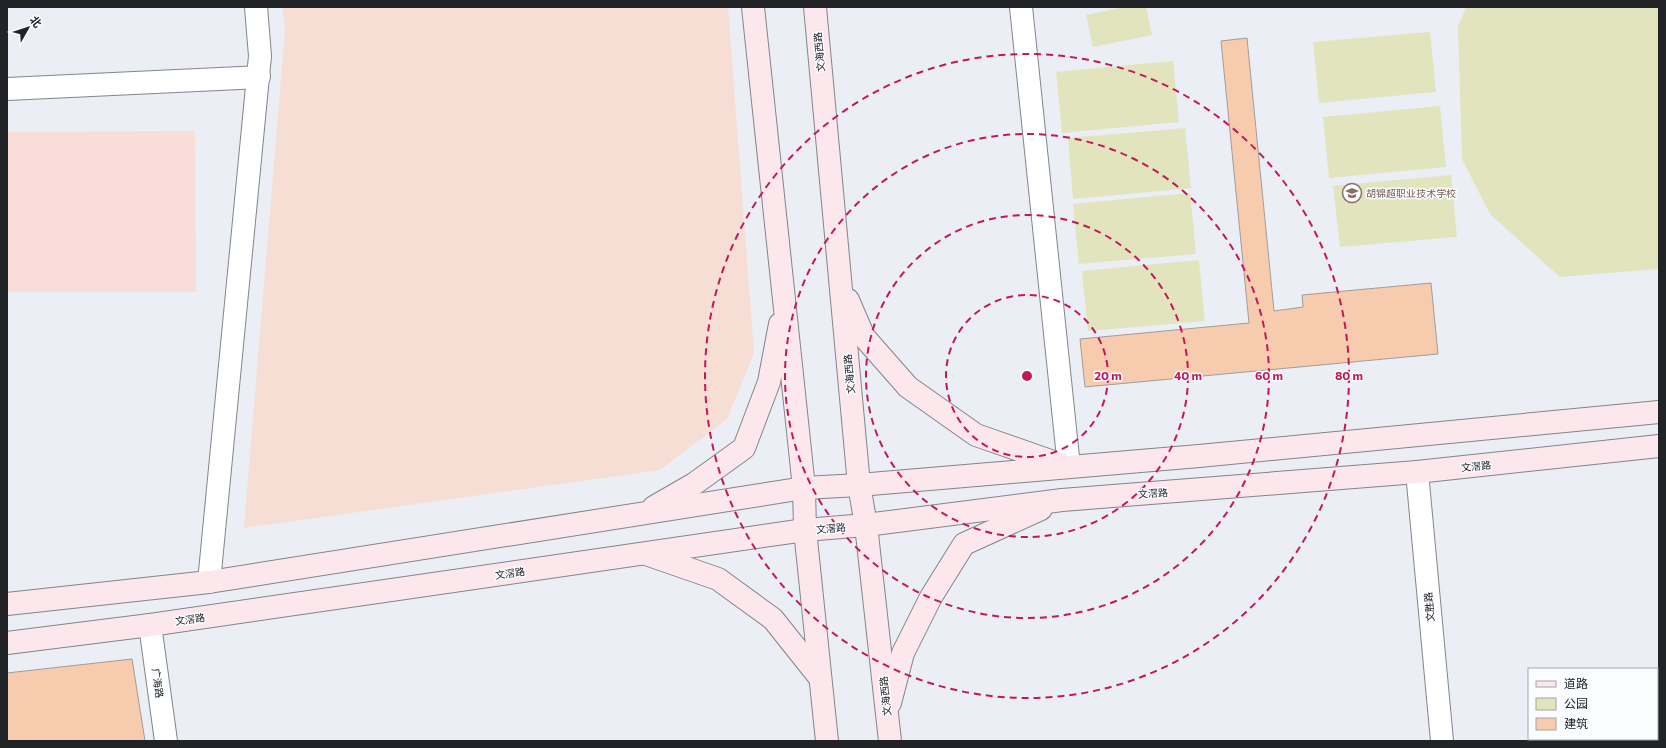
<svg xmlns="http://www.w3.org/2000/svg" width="1666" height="748" font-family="Commissioner,'Noto Sans SC',sans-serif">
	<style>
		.commercial { fill: #f7ded5 }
		.industrial { fill: #f8ddd9 }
		.green { fill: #e2e4bd }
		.building { fill: #f6cbae; stroke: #a29d99 }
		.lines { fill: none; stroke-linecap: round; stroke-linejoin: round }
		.street-casing { stroke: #82858a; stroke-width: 24 }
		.secondary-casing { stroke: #82858a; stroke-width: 24 }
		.street { stroke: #fff; stroke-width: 22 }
		.secondary { stroke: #fce7ec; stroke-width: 22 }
		.ring { fill: none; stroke: #c2185b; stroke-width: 2; stroke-dasharray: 7 5 }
		.labels { text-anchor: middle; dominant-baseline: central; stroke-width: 3; stroke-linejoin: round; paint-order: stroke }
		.street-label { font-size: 10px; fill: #222326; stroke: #fafcff }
		.education-label { font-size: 10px; fill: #785e54; stroke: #fafcff; text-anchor: start }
		.centre { fill: #c2185b; stroke: #fafcff; stroke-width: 2 }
		.ring-label { font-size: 12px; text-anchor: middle; font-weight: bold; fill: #c2185b; stroke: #fafcff; stroke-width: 3; stroke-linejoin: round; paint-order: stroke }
	</style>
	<rect width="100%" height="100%" fill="#ebeef4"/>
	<!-- commercial -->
	<polygon class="commercial" points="282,7 728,7 754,353 727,419 660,470 244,528 285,29"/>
	<!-- industrial -->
	<polygon class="industrial" points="195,131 196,292 7,292 7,132"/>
	<!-- green -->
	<g class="green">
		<polygon points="1125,7 1146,7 1152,35 1093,47 1086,15"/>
		<polygon points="1466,7 1659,7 1659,269 1560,277 1490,214 1462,159 1458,27"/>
		<polygon points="1430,32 1436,92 1319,103 1313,42"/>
		<polygon points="1173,61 1179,122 1062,133 1056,72"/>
		<polygon points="1440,106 1446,167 1329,178 1323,117"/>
		<polygon points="1185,128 1191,188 1073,199 1068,138"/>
		<polygon points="1451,175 1457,237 1340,247 1333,186"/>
		<polygon points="1190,193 1196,254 1079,264 1073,204"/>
		<polygon points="1199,260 1205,321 1088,331 1082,271"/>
	</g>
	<!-- building -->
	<g class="building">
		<polygon points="1247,38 1274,311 1303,307 1302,295 1431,283 1438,354 1085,387 1080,339 1249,323 1221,41"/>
		<polygon points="132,659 145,741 7,741 7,673"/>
	</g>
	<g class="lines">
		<defs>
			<g id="street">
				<polyline points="1021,7 1069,467"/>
				<polyline points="7,89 259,77"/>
				<polyline points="1417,472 1442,741"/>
				<polyline points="209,582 260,56 256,7"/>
				<polyline points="150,625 166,741"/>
			</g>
			<g id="secondary">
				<polyline points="753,7 804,488 805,530 827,741"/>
				<polyline points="815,7 859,485 866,525 890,741"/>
				<polyline points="848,300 864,337 908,387 976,435 1062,465"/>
				<polyline points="654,507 694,484 744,448 769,382 780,324"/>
				<polyline points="646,554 718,579 773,619 820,678"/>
				<polyline points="7,604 209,582 804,488 859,485 1199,456 1659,412"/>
				<polyline points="7,643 150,625 805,530 866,525 1062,500 1417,472 1659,446"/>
				<polyline points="890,703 903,653 931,597 964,544 1041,509"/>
			</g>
		</defs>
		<!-- street casing -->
		<use href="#street" class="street-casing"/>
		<!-- secondary casing -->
		<use href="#secondary" class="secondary-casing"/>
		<!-- street -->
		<use href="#street" class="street"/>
		<!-- secondary -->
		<use href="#secondary" class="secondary"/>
	</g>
	<!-- distance rings -->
	<g class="ring">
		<circle cx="1027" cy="376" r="81"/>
		<circle cx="1027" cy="376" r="161"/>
		<circle cx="1027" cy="376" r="242"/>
		<circle cx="1027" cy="376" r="322"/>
	</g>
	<!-- icons -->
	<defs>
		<symbol id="school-ring" viewBox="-11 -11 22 22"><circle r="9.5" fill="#fafcff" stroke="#8d6e63" stroke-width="1.5"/><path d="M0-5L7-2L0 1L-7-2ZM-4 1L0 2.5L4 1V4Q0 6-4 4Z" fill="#8d6e63"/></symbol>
	</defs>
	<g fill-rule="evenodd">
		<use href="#school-ring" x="1341" y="182" width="22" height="22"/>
	</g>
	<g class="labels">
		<!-- street labels -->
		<g class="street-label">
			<text transform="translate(819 52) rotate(-95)">文海西路</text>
			<text transform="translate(849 374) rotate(-95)">文海西路</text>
			<text transform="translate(1476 466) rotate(-6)">文滘路</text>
			<text transform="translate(1153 493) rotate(-4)">文滘路</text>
			<text transform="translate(831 528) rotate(-5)">文滘路</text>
			<text transform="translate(510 573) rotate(-8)">文滘路</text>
			<text transform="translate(1429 607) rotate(-95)">文胜路</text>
			<text transform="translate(190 619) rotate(-8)">文滘路</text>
			<text transform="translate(158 683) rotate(82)">广海路</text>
			<text transform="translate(885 696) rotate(-96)">文海西路</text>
		</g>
		<!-- education labels -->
		<g class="education-label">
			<text x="1366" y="193">胡锦超职业技术学校</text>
		</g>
	</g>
	<circle cx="1027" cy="376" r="6" class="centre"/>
	<g class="ring-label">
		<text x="1108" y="380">20 m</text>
		<text x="1188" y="380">40 m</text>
		<text x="1269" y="380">60 m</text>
		<text x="1349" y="380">80 m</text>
	</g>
	<!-- border -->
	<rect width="1666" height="748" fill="none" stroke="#222326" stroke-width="16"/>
	<!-- legend -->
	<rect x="1528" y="668" width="130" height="72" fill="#fafcff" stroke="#a4a5a8"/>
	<rect x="1536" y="681" width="20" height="6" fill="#fce7ec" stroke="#a4a5a8"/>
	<text x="1564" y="688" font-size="12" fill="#222326">道路</text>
	<rect x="1536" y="698" width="20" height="12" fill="#e2e4bd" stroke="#a4a5a8"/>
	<text x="1564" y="708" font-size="12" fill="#222326">公园</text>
	<rect x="1536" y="718" width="20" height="12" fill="#f6cbae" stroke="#a4a5a8"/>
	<text x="1564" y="728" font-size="12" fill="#222326">建筑</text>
	<!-- north arrow -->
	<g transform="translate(28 28) rotate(51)" stroke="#fafcff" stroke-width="3" paint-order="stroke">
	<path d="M0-3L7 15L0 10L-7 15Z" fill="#222326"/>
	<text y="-6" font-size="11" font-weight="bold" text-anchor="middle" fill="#222326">北</text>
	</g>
</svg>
